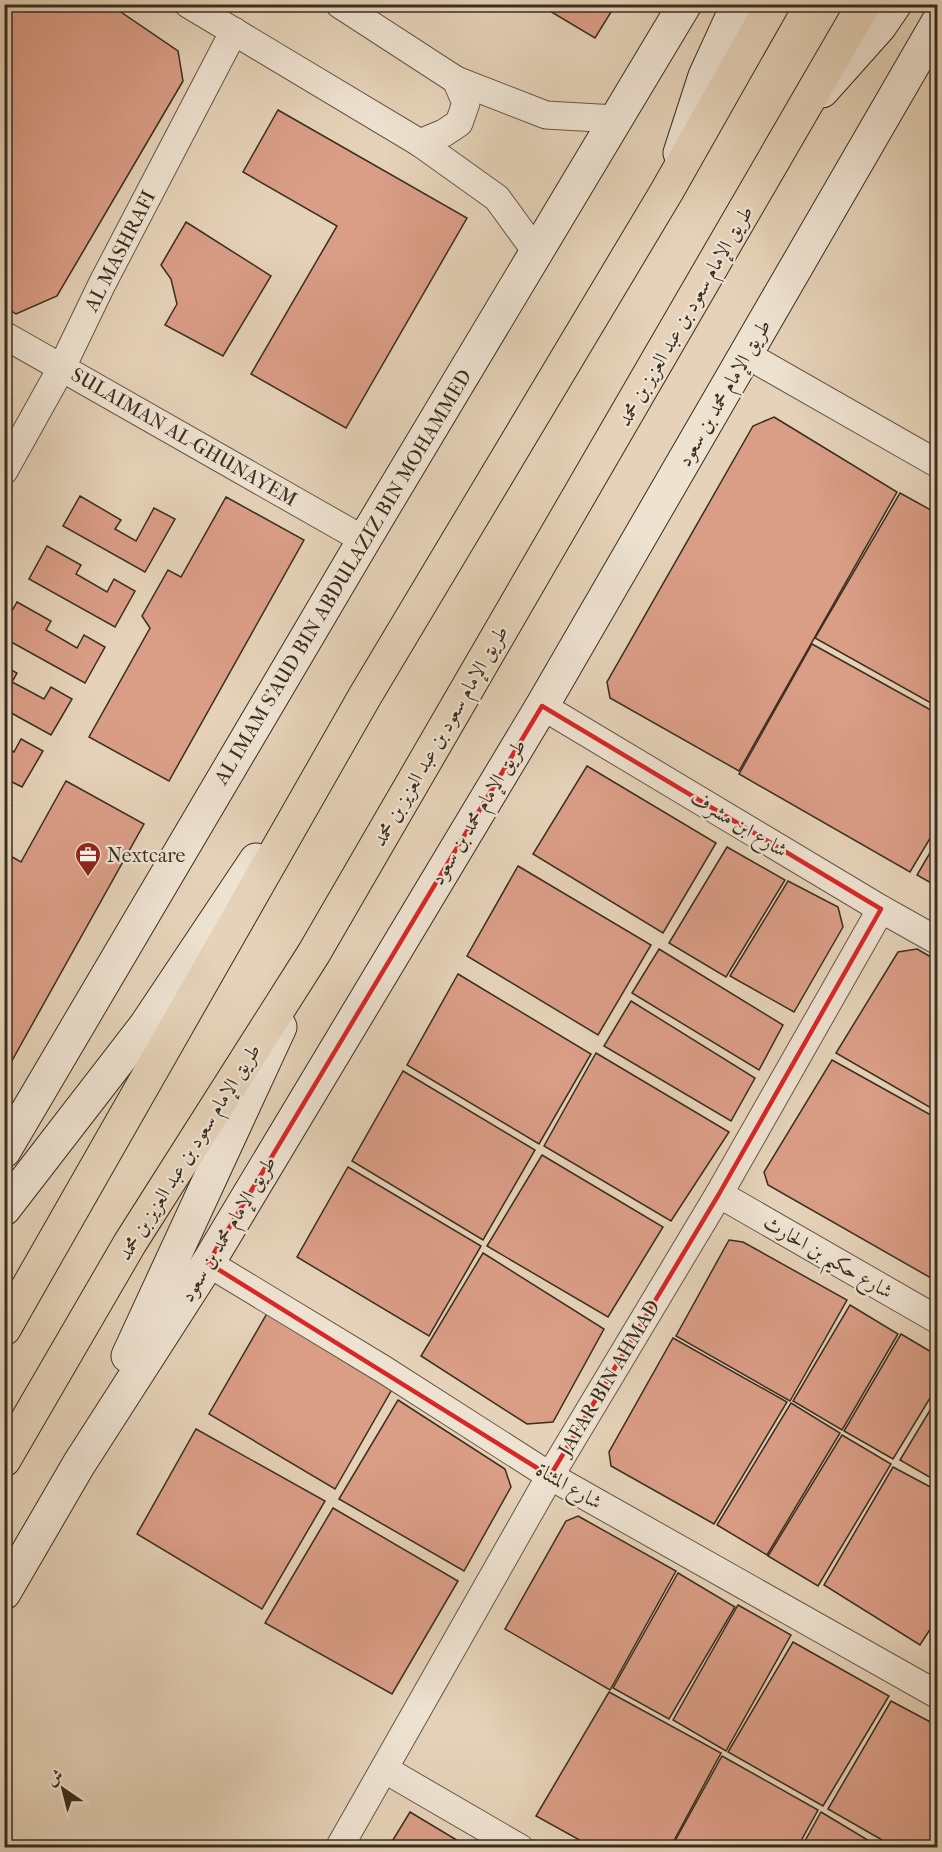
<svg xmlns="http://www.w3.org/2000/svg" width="942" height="1852" font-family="'IM FELL French Canon',Amiri,serif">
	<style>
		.building { fill: #da9d86; stroke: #3a2e1f; stroke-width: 1.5 }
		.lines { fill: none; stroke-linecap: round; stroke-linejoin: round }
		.street-casing { stroke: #655745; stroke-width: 29 }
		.secondary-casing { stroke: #3a2e1f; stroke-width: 35 }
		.primary-casing { stroke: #3a2e1f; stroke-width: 35 }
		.street { stroke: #eee2d1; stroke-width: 27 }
		.secondary { stroke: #eee2d1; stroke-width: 33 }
		.primary { stroke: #e5d2b8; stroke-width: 33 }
		.marked { fill: none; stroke: #d62828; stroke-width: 4.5; stroke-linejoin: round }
		.labels { text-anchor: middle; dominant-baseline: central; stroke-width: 4.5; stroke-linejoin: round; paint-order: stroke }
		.street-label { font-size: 20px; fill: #3a2e1f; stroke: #eee2d1 }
		.poi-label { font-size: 20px; fill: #3a2e1f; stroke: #eee2d1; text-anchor: start }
	</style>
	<rect width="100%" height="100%" fill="#e5d2b8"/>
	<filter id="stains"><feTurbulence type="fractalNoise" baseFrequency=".00333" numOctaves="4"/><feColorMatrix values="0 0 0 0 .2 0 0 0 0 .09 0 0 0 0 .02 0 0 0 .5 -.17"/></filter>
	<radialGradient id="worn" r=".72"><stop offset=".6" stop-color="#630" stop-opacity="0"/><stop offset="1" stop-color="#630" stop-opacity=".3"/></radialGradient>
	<!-- building -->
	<g class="building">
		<polygon points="4,4 109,4 178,51 183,81 57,296 16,314 4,306"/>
		<polygon points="538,4 616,4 595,38"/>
		<polygon points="278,110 467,218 346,428 251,374 337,226 243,172"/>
		<polygon points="186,222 271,276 223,356 165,325 177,304 171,279 161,265"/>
		<polygon points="4,377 12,400 4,413"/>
		<polygon points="774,417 897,492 739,771 610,698 607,682 753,426"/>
		<polygon points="900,493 938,514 938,707 815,638"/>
		<polygon points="80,496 121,520 115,529 136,541 154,508 175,519 145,572 63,526"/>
		<polygon points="226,497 304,540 169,781 89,737 150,628 142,616 168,570 181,577"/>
		<polygon points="47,546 81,565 76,574 107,592 114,579 135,591 115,627 29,579"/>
		<polygon points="17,602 51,621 46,630 77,648 84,635 105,647 85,683 4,638 4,625"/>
		<polygon points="812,644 938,714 938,825 910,872 739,774"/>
		<polygon points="4,666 17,673 12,682 44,699 51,687 72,699 51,735 4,709"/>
		<polygon points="21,739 43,751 22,787 4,778 4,746 14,752"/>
		<polygon points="587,766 716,843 663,933 533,854"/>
		<polygon points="66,781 144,824 9,1066 4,1063 4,858 7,854 21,862"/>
		<polygon points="4,801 12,805 4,819"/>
		<polygon points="938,839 938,887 917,875"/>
		<polygon points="727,847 785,880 726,977 669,943"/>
		<polygon points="518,866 651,945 598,1035 467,956"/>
		<polygon points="788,881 838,907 843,927 794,1012 730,976"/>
		<polygon points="659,949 783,1025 759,1070 632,993"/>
		<polygon points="917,949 938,961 938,1112 836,1053 898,952"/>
		<polygon points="458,974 591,1054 539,1144 407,1065"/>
		<polygon points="631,1001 755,1078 731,1121 604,1046"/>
		<polygon points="596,1053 729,1132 671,1221 544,1146"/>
		<polygon points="832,1060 938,1119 938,1282 768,1185 764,1172"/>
		<polygon points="403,1071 535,1150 483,1240 352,1161"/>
		<polygon points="542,1155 663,1227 608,1317 487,1246"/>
		<polygon points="348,1167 481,1246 429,1336 297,1257"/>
		<polygon points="729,1240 743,1242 847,1300 790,1401 676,1336"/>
		<polygon points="483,1253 604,1329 553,1422 527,1424 421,1356"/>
		<polygon points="850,1305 898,1334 842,1430 793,1401"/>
		<polygon points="269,1310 395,1384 335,1489 209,1414"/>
		<polygon points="901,1334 938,1356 938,1385 893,1459 844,1431"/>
		<polygon points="673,1338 787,1402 714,1524 611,1466 609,1452"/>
		<polygon points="938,1397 938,1482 900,1460"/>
		<polygon points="398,1400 505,1469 511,1487 464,1571 339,1499"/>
		<polygon points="791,1403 840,1433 767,1555 717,1525"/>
		<polygon points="196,1429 325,1501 262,1609 137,1534"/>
		<polygon points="842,1435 891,1464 818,1586 768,1556"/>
		<polygon points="893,1467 938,1491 938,1617 920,1645 824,1585"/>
		<polygon points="333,1508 458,1581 392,1694 265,1623"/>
		<polygon points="578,1516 676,1571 610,1690 505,1629 566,1521"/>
		<polygon points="678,1573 735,1607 669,1719 613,1688"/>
		<polygon points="738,1605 791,1635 726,1751 673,1720"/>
		<polygon points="793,1642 889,1696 823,1806 728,1752"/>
		<polygon points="609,1692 721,1753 670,1848 594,1848 536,1816"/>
		<polygon points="891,1701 938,1726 938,1848 896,1848 828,1809"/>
		<polygon points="722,1756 818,1810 797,1848 671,1848"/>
		<polygon points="410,1812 470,1848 388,1848"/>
		<polygon points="821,1812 881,1848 801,1848"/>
	</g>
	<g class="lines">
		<defs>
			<g id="street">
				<polyline points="188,4 420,143 497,198 537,253"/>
				<polyline points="339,4 456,80 546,115 616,119"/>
				<polyline points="420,143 444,133 459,123 466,103 456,80"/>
				<polyline points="4,335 364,540"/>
				<polyline points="747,355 938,464"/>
				<polyline points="4,471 62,367 102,284 234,31"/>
				<polyline points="542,706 881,909 938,941"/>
				<polyline points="719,1194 938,1320"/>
				<polyline points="208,1263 383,1369 550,1476 938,1695"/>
				<polyline points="384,1769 520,1848"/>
				<polyline points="339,1848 550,1476 719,1194 881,909"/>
			</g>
			<g id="secondary">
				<polyline points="822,91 880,26 895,4"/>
				<polyline points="680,153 705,76 738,4"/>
				<polyline points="4,1151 364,540 685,4"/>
				<polyline points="4,1209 146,1025 256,860"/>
				<polyline points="128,1356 280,1027"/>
				<polyline points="4,1593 79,1464 208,1263 542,706 938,22"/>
			</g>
			<g id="primary">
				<polyline points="4,1329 365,696 667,191 773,4"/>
				<polyline points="4,1460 130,1243 314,953 864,4"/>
			</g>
		</defs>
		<!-- street casing -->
		<use href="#street" class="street-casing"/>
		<!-- secondary casing -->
		<use href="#secondary" class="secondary-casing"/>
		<!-- primary casing -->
		<use href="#primary" class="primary-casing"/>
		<!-- street -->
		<use href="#street" class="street"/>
		<!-- secondary -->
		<use href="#secondary" class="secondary"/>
		<!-- primary -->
		<use href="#primary" class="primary"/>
	</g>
	<!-- marked area -->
	<path class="marked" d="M542,706L881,909L719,1194L550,1476L208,1263Z"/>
	<!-- icons -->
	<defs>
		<symbol id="office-pin" viewBox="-11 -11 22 30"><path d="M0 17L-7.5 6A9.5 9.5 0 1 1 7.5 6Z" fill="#8f2418" stroke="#eee2d1"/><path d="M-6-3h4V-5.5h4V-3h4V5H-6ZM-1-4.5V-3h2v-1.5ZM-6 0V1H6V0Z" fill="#fff"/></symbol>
	</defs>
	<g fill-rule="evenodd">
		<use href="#office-pin" x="73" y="840" width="30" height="40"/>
	</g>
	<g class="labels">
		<!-- street labels -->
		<g class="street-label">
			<text transform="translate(120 251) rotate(-63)">AL MASHRAFI</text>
			<text transform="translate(685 316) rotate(-60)">طريق الإمام سعود بن عبد العزيز بن محمد</text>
			<text transform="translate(724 393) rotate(-60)">طريق الإمام محمد بن سعود</text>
			<text transform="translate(184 437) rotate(30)">SULAIMAN AL-GHUNAYEM</text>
			<text transform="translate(343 577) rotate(-59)">AL IMAM S'AUD BIN ABDULAZIZ BIN MOHAMMED</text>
			<text transform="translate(440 736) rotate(-60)">طريق الإمام سعود بن عبد العزيز بن محمد</text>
			<text transform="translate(478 812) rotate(-59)">طريق الإمام محمد بن سعود</text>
			<text transform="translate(739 824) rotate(31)">شارع ابن مشرف</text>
			<text transform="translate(189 1152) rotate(-58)">طريق الإمام سعود بن عبد العزيز بن محمد</text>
			<text transform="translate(228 1229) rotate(-59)">طريق الإمام محمد بن سعود</text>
			<text transform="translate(828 1257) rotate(30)">شارع حكيم بن الحارث</text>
			<text transform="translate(609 1378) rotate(-59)">JAFAR BIN AHMAD</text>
			<text transform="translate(569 1486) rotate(30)">شارع المثناة</text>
		</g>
		<!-- poi labels -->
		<g class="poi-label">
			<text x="107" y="855">Nextcare</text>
		</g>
	</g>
	<!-- margin -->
	<rect width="942" height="1852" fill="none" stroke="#e5d2b8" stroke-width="24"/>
	<rect x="6" y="6" width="930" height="1840" fill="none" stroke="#3a2e1f" stroke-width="3"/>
	<rect x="12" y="12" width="918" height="1828" fill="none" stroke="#3a2e1f" stroke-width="1.5"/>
	<!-- north arrow -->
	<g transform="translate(63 1789) rotate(325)" stroke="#eee2d1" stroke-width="4.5" paint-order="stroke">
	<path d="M0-4.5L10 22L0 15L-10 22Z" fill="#3a2e1f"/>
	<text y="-9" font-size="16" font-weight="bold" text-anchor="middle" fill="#3a2e1f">ش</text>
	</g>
	<rect width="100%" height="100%" filter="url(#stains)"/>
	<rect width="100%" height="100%" fill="url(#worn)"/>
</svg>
